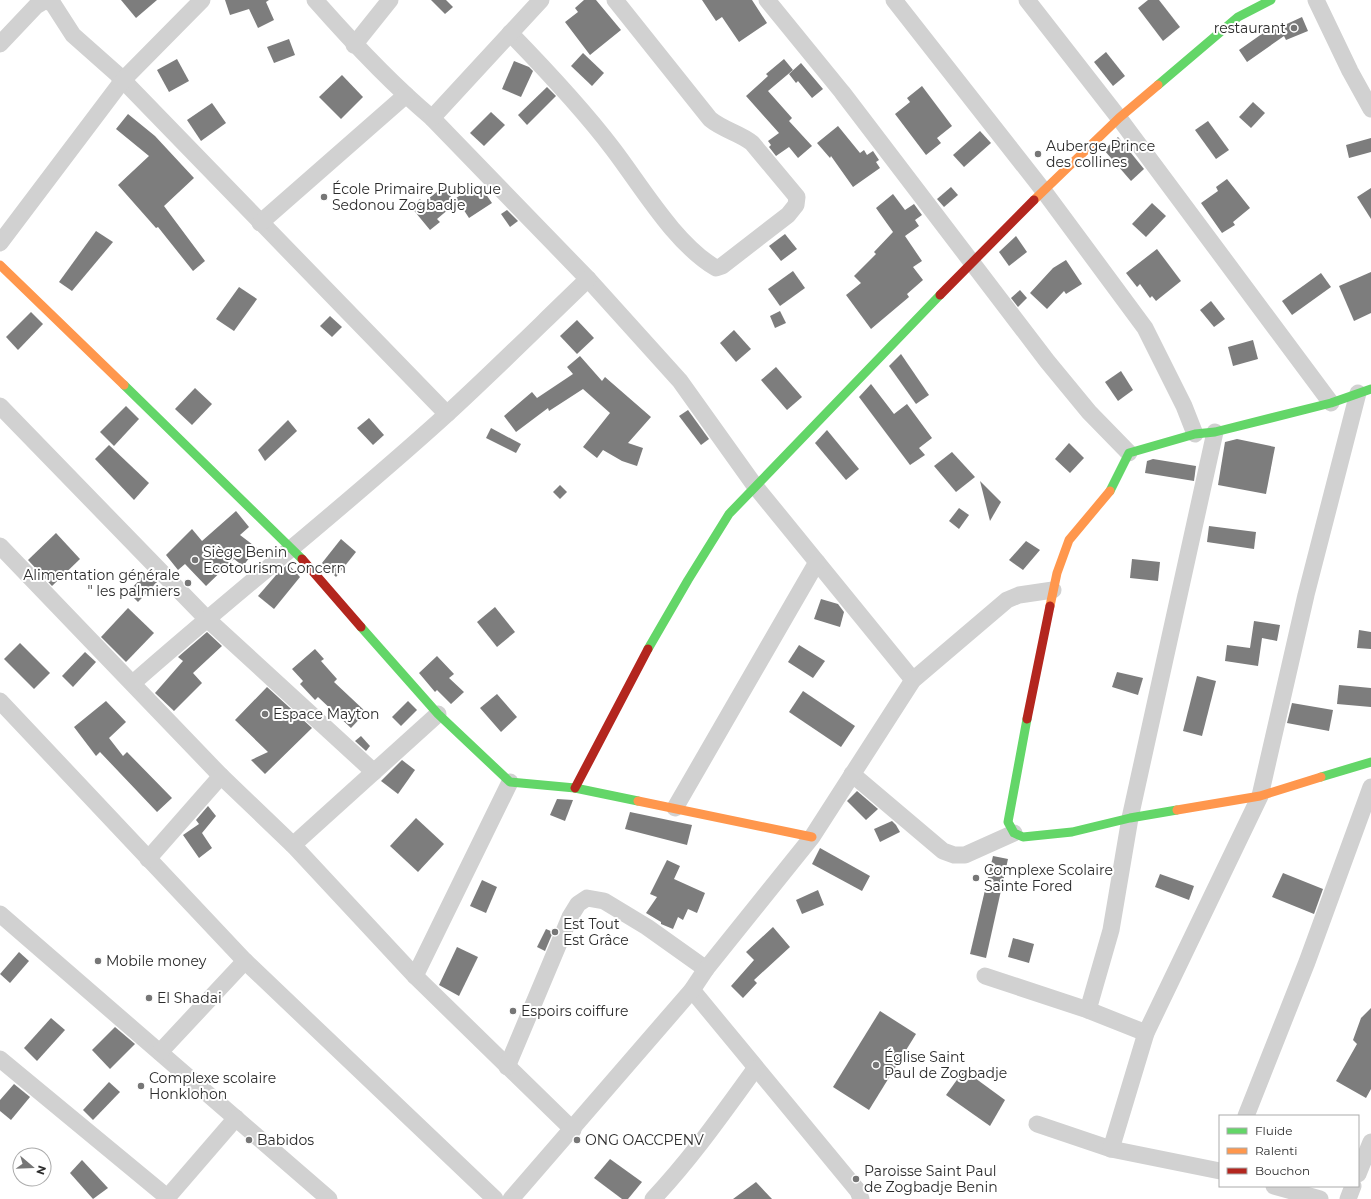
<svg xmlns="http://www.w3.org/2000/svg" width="1371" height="1199" font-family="Montserrat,sans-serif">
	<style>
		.building { fill: #7d7d7d }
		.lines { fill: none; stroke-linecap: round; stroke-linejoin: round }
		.street { stroke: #d1d1d1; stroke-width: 17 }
		.fast { stroke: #63d668; stroke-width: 9 }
		.slow { stroke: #ff974d; stroke-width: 9 }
		.jam { stroke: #b3261e; stroke-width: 9 }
		.poi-dot { fill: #767676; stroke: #fff; stroke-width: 1.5 }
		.labels { text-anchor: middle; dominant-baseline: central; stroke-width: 4; stroke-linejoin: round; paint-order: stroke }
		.poi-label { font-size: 14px; fill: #2c2c2c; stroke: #fff; text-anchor: start }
	</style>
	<rect width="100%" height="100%" fill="#fff"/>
	<!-- building -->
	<g class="building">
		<polygon points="121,0 157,0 136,18"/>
		<polygon points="225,0 269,0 266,2 274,20 258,28 249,9 230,15"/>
		<polygon points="431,0 446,0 453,7 445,14"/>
		<polygon points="584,0 596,0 621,30 590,55 565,22 578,12 575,8"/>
		<polygon points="702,0 752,0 767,23 739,42 722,17 716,21"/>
		<polygon points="1148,0 1159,0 1180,27 1163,41 1138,8"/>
		<polygon points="1302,17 1308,31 1286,40 1284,36 1247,62 1239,50 1266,31 1267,33"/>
		<polygon points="289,39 295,55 274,63 267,47"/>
		<polygon points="1106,52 1125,76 1113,86 1094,62"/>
		<polygon points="583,53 604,73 592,86 571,66"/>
		<polygon points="177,59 189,81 169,92 157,70"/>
		<polygon points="784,59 793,70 768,91 792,118 789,121 812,146 798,158 789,147 776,156 769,147 771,145 768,141 779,133 746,96 768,76 766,74"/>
		<polygon points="514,61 529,67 533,71 521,97 502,89"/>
		<polygon points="801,63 823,89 812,98 798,81 796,83 789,74"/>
		<polygon points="342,75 363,97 341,119 319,97"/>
		<polygon points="922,86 952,126 937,138 941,143 926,155 895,114 910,102 907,98"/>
		<polygon points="547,87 556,96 527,125 518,115"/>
		<polygon points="1253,102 1265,113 1251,128 1239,117"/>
		<polygon points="212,103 226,123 201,141 187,120"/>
		<polygon points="491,112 505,125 484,146 470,133"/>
		<polygon points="128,114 155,136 194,178 164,206 205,261 193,271 158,227 156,228 118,185 149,156 116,129"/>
		<polygon points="1208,121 1229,150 1216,159 1195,130"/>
		<polygon points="838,126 860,153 864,150 867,155 873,151 879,160 876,162 880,168 853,187 831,156 830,158 817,143"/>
		<polygon points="980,131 991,143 964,167 953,155"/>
		<polygon points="1118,137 1144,169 1131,181 1104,150"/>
		<polygon points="1371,138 1371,152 1349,158 1346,145"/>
		<polygon points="1227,179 1250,208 1233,222 1235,225 1222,233 1201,203 1218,191 1216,187"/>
		<polygon points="443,187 456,203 437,219 440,222 430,230 411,207 420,199 423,203"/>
		<polygon points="951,187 958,195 944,207 937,199"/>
		<polygon points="472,188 476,194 483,190 492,203 469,218 456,198"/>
		<polygon points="1371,188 1371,219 1357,197"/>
		<polygon points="893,194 905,210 914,204 922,215 915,220 919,226 905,236 922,261 913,267 923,280 907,294 909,297 871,329 846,295 861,283 854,276 876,254 874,252 893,232 876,208"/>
		<polygon points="1152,203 1166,216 1146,237 1132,224"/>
		<polygon points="507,210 518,221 510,227 501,214"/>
		<polygon points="96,231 113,242 72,291 59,282"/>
		<polygon points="785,234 797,249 781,261 769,246"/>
		<polygon points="1016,236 1027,252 1009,266 999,252"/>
		<polygon points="1157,249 1181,281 1156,301 1152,296 1150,298 1140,284 1137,287 1126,273"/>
		<polygon points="1066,260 1082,284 1066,294 1064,291 1047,309 1030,293 1053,268"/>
		<polygon points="793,271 805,288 780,306 768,289"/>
		<polygon points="1371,272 1371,313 1354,321 1339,286"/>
		<polygon points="1321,273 1331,287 1292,315 1282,301"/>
		<polygon points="239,287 257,299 234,331 216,319"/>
		<polygon points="1020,290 1027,298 1018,307 1011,298"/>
		<polygon points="1211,301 1225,319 1214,327 1200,310"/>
		<polygon points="780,311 786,323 775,328 770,316"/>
		<polygon points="31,312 43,324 18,350 6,337"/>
		<polygon points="330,316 342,327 332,337 320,326"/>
		<polygon points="577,320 594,338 577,354 560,336"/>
		<polygon points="734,330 751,349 736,362 720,343"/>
		<polygon points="1253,340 1258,359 1233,366 1228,347"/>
		<polygon points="901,354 929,395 916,404 889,366"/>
		<polygon points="580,356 602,381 605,377 651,417 628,443 643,448 637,466 622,461 603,450 597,458 583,447 610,413 583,389 549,411 548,408 516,432 504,416 532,392 537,398 573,374 567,367"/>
		<polygon points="776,367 802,397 787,410 761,380"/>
		<polygon points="1121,371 1133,390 1118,401 1105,382"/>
		<polygon points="871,384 894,414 907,404 932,438 919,448 925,455 910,465 859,397"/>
		<polygon points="195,388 212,404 192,425 175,409"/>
		<polygon points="126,406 139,419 114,446 100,432"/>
		<polygon points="688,410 709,439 701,445 679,416"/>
		<polygon points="369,418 384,435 373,445 357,428"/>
		<polygon points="288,420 297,431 265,461 258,450"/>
		<polygon points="491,428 521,444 516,453 486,438"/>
		<polygon points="827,430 859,469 846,480 815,443"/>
		<polygon points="1237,439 1275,447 1266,494 1218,485 1225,442"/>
		<polygon points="1069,443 1084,458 1070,473 1055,459"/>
		<polygon points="109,445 149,483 134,500 95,459"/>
		<polygon points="952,452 975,477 956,492 934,466"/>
		<polygon points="1153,459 1196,466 1194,481 1145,473 1147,461"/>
		<polygon points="980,481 1001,502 990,521"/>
		<polygon points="560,485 567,492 560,499 553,492"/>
		<polygon points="959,508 969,515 959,529 949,521"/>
		<polygon points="236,511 249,527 240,535 257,548 243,566 234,559 206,586 185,564 178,570 166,555 192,529 202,541"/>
		<polygon points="1209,526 1256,532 1254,549 1207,542"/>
		<polygon points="56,533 80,559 52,586 28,560"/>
		<polygon points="341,539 356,552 336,577 322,563"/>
		<polygon points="1026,541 1040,550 1023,570 1009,560"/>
		<polygon points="1132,559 1160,562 1158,581 1130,578"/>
		<polygon points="288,564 300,577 274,609 258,596 277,574"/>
		<polygon points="147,572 157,582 138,602 128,592"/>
		<polygon points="821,599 838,604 844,612 840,627 814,619"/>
		<polygon points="495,607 515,632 497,647 477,622"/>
		<polygon points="128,608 154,633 126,662 101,637"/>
		<polygon points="1254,621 1280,625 1277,641 1262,638 1258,666 1225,661 1227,645 1250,648"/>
		<polygon points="1359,630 1371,632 1371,649 1357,648"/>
		<polygon points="207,632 222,646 193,673 202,683 174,711 155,693 183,661 178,657"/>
		<polygon points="20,643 50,673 34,689 4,659"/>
		<polygon points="799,645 825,661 813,678 788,662"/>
		<polygon points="315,649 324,659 321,661 337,679 334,682 366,712 351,728 318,697 315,700 300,684 303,681 292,669"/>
		<polygon points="85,652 96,662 73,687 62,676"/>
		<polygon points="437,656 454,674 449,678 464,692 451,704 437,690 435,692 419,673"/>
		<polygon points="1117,672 1143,678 1138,695 1112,687"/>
		<polygon points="1197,676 1216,681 1202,736 1183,731"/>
		<polygon points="1339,685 1371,688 1371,707 1337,704"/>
		<polygon points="267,687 312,728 265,774 251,760 268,752 235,720"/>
		<polygon points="803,691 855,726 841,747 789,712"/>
		<polygon points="497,694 517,717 501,732 480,708"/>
		<polygon points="106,701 126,722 109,738 123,756 127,752 172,798 157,812 100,752 96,756 74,727"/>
		<polygon points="408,701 417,710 401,726 392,717"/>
		<polygon points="1292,703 1333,710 1329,731 1287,723"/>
		<polygon points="361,736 370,746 366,751 355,741"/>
		<polygon points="402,760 415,770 398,794 381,781"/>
		<polygon points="857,791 878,809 866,820 847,801"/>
		<polygon points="557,799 573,800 565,821 550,815"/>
		<polygon points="208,806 216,816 202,833 212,848 199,858 183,835 199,824 196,820"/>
		<polygon points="630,812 692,825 687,845 625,829"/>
		<polygon points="416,818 444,844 418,872 390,846"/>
		<polygon points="892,821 896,825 900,832 880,842 874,829"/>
		<polygon points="820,848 870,876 862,891 812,864"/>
		<polygon points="993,856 1008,859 986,958 970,954"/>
		<polygon points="667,860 680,866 674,879 705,893 697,913 688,909 683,920 678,917 673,929 661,924 661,922 646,913 657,897 650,894"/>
		<polygon points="1283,873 1323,889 1314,914 1272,897"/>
		<polygon points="1160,874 1194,886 1189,900 1155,887"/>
		<polygon points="482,880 497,887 486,913 470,906"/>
		<polygon points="818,890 824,905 802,914 796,900"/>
		<polygon points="773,927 790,947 754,980 757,983 743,998 731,986 754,960 746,952"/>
		<polygon points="546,929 553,932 545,951 537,947"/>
		<polygon points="1013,938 1034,944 1029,963 1008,957"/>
		<polygon points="457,947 478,957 459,996 439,985"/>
		<polygon points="19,952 29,961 10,983 0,974"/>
		<polygon points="1371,1008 1371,1089 1366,1098 1336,1081 1357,1044 1353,1040 1361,1018"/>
		<polygon points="880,1011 916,1034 869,1110 833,1087"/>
		<polygon points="51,1018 65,1030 37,1061 24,1048"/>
		<polygon points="115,1027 135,1044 110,1069 92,1050"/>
		<polygon points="964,1070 1005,1100 990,1126 946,1095"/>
		<polygon points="109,1082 120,1092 93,1120 83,1110"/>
		<polygon points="14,1084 30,1097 11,1120 0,1111 0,1100"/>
		<polygon points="610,1159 642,1182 628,1199 622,1199 594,1178"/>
		<polygon points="82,1160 108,1188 93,1199 70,1173"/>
		<polygon points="756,1182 772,1199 733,1199"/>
	</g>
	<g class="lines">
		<!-- street -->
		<g class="street">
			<path d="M315,0C352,42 389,82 432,118L588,279L680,381L755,486L913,680"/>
			<polyline points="767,0 842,92 1047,361 1089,412 1129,453"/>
			<polyline points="894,0 1043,190 1145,328 1184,406 1195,434"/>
			<polyline points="1027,0 1119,118 1331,403"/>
			<polyline points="1316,0 1350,71 1371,109"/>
			<path d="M510,33C546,70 582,108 613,149C642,187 675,244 716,268L722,266L788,215L796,205L797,197L752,143C740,133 723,130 710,119L615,0"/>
			<polyline points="0,44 36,6 46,0 53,4 73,35 117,74 447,414"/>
			<polyline points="354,45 390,0"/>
			<polyline points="432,118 541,0"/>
			<polyline points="260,223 406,95"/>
			<polyline points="0,243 123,80 202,0"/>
			<polyline points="0,406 206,618 374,772"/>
			<polyline points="0,546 221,776 293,845 415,976 573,1130"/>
			<path d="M133,683C236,592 345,507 447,414C495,370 541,324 588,279"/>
			<polyline points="0,701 245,961 495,1199"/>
			<polyline points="852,774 943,851 954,855 965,855 1014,833"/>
			<polyline points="675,808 817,562"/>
			<polyline points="293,845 438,714"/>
			<polyline points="148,859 221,776"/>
			<polyline points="0,914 329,1199"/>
			<polyline points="415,976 510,782"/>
			<polyline points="985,976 1088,1010 1146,1033"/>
			<polyline points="692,990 858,1191 861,1199"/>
			<polyline points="1088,1010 1111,930 1130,818 1215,432"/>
			<polyline points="160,1052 245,961"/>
			<polyline points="0,1059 167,1197"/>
			<polyline points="507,1067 570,917 578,904 587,898 604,901 647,927 706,969"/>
			<polyline points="1246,1116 1307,962 1371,787"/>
			<polyline points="1037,1124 1111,1149 1220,1171"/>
			<polyline points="1111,1149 1146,1033 1260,796 1306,595 1358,393"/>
			<polyline points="1358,1174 1371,1142"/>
			<polyline points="1274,1186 1320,1199"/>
			<polyline points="166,1199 236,1118"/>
			<polyline points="511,1199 692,990 706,969 812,837 913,680 1007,600 1019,595 1053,590"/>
			<path d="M653,1199C691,1159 723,1113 755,1069"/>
			<polyline points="1348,1199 1353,1186"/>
		</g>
		<!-- fast -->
		<g class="fast">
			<polyline points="1158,85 1238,17 1271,0"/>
			<polyline points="124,385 302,559"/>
			<polyline points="1110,491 1129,453 1195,434 1215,432 1331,403 1371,389"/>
			<polyline points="361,627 438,714 510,782 575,788 638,801"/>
			<polyline points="648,649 688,580 729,514 940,295"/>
			<polyline points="1027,719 1008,822 1014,833 1023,837 1072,832 1130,818 1177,810"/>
			<polyline points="1321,777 1371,762"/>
		</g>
		<!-- slow -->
		<g class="slow">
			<polyline points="1034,200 1119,118 1158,85"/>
			<polyline points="0,265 124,385"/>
			<polyline points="1050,606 1057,573 1069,540 1110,491"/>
			<polyline points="638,801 812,837"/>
			<polyline points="1177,810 1260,796 1321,777"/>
		</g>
		<!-- jam -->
		<g class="jam">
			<polyline points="940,295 1034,200"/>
			<polyline points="302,559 361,627"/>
			<polyline points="1027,719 1050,606"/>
			<polyline points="575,788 648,649"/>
		</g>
	</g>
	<!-- markers -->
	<g class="poi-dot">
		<circle cx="1294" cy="28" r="4"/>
		<circle cx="1038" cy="154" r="4"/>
		<circle cx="324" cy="197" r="4"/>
		<circle cx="195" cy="560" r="4"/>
		<circle cx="188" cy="583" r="4"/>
		<circle cx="265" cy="714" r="4"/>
		<circle cx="976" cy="878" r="4"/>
		<circle cx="555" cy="932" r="4"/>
		<circle cx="98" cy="961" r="4"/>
		<circle cx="149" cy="998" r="4"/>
		<circle cx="513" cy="1011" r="4"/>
		<circle cx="876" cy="1065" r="4"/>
		<circle cx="141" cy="1086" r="4"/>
		<circle cx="249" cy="1140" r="4"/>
		<circle cx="577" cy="1140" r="4"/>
		<circle cx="856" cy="1179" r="4"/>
	</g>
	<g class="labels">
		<!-- poi labels -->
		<g class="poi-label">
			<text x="1286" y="28" text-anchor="end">restaurant</text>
			<text x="1046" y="146">Auberge Prince<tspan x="1046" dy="16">des collines</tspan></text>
			<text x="332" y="189">École Primaire Publique<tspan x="332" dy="16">Sedonou Zogbadje</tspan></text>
			<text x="203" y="552">Siège Benin<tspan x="203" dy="16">Ecotourism Concern</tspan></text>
			<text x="180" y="575" text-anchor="end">Alimentation générale<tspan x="180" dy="16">" les palmiers</tspan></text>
			<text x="273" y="714">Espace Mayton</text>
			<text x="984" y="870">Complexe Scolaire<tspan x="984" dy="16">Sainte Fored</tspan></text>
			<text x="563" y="924">Est Tout<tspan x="563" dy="16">Est Grâce</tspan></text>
			<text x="106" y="961">Mobile money</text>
			<text x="157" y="998">El Shadai</text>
			<text x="521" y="1011">Espoirs coiffure</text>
			<text x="884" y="1057">Église Saint<tspan x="884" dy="16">Paul de Zogbadje</tspan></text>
			<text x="149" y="1078">Complexe scolaire<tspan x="149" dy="16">Honklohon</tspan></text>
			<text x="257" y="1140">Babidos</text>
			<text x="585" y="1140">ONG OACCPENV</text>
			<text x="864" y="1171">Paroisse Saint Paul<tspan x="864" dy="16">de Zogbadje Benin</tspan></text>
		</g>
	</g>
	<!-- legend -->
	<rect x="1219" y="1115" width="140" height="72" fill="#ffffff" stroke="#ababab"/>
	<rect x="1227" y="1128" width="20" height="6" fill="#63d668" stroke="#ababab"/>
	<text x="1255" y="1135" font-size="12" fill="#2c2c2c">Fluide</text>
	<rect x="1227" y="1148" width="20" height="6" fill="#ff974d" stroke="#ababab"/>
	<text x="1255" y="1155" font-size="12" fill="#2c2c2c">Ralenti</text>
	<rect x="1227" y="1168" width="20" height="6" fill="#b3261e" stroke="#ababab"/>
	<text x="1255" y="1175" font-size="12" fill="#2c2c2c">Bouchon</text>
	<!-- north arrow -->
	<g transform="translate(32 1167) rotate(109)"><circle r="19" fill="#ffffff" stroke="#ababab"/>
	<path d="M0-3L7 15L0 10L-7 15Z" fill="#767676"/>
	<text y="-6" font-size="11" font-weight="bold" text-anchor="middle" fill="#2c2c2c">N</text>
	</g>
</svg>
